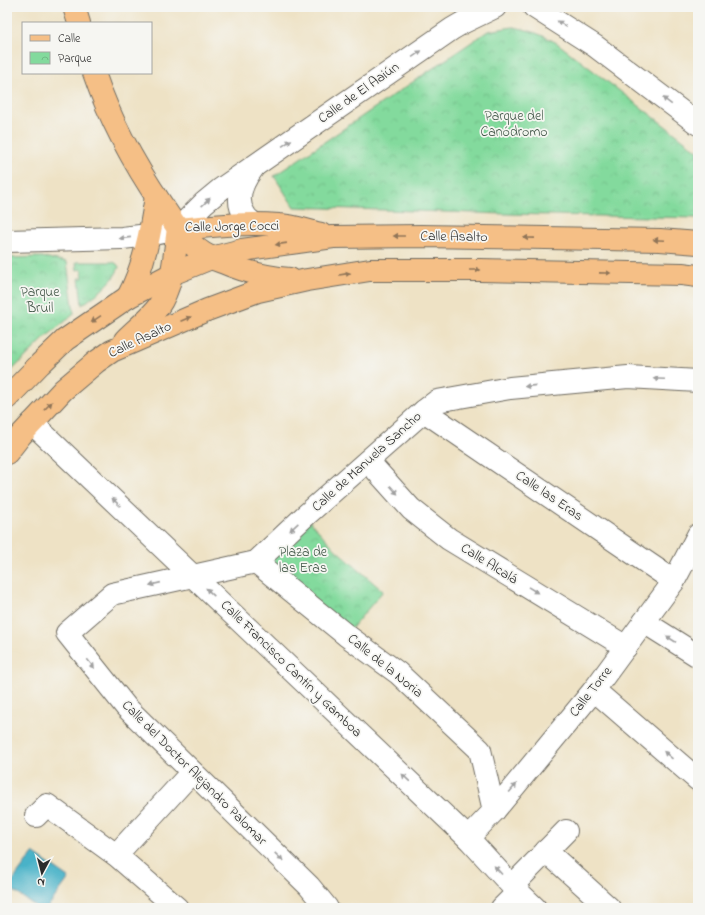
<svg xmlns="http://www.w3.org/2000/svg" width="705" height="915" font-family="'Indie Flower',sans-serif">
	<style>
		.grass { fill: url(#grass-tufts); stroke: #578264 }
		.park { fill: url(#park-crowns); stroke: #578264 }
		.water { fill: #4ab2c8; stroke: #3a6e7a }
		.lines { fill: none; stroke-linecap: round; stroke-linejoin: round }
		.minor-casing { stroke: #6f6b61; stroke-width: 24 }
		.major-casing { stroke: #6f6b61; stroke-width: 24 }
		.minor { stroke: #fff; stroke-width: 22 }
		.major { stroke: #f5bf86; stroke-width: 22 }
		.oneway { fill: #a0a0a0 }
		.oneway2 { fill: #907558 }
		.labels { text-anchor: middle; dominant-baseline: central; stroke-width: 3.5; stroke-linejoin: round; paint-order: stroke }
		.street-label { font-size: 14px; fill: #2b2b2b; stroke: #f6f6f2 }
		.park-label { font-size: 14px; fill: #415748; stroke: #f6f6f2 }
	</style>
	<defs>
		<pattern id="grass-tufts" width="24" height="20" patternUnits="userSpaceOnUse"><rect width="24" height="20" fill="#83da9d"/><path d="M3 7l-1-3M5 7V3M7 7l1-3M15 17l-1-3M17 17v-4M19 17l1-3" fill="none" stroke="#71bb87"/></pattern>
		<pattern id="park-crowns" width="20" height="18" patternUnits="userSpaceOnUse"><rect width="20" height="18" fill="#83da9d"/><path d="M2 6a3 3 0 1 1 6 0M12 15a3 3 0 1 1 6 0" fill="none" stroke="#71bb87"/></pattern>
	</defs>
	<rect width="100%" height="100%" fill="#f6f6f2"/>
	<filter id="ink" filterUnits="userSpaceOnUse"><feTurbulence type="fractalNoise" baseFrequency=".025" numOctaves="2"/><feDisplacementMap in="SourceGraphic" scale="8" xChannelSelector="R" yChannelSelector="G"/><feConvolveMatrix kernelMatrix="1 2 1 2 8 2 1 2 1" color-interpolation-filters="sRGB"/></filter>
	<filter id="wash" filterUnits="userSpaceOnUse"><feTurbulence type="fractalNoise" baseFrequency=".012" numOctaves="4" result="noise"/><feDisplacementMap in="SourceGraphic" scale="16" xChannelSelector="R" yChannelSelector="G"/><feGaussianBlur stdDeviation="0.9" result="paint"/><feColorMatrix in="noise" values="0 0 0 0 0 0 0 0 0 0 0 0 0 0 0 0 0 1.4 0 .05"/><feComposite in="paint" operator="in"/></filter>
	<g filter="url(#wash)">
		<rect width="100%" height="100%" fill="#eee2c5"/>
		<!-- grass -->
		<path class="grass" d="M76,262H113L117,264L119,267C113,284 95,295 82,305L79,278H83L82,269L77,270Z"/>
		<!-- park -->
		<g class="park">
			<path d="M513,27C531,30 542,35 557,43L698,151V218L505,214L294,207L274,176L488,31Z"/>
			<polygon points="42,257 67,262 74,314 46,337 7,375 7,258"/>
			<polygon points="305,516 335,549 383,591 346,635 256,562"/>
		</g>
		<!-- water -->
		<polygon class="water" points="33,853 69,878 47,908 38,908 8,887"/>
	</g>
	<g filter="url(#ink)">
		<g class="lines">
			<defs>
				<g id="minor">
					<polyline points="534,7 595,46 698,124"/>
					<path d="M253,168C243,181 234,200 245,215C247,219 251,221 254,224"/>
					<polyline points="7,241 122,238 149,235 178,229 204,203 221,189 452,29 464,22 495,7"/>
					<polyline points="424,411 674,581"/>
					<polyline points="32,423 468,838 512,886 535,908"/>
					<polyline points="368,461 411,509 449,539 626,647"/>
					<polyline points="256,562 346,635 398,673 480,750 494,811"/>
					<polyline points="644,622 698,656"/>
					<polyline points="594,690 698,780"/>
					<polyline points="36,816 47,805 116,855 177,908"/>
					<polyline points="468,838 494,811 594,690 674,581 698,535"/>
					<polyline points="546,851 609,908"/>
					<polyline points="116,855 192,772"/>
					<polyline points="512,886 566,831"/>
					<polyline points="327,908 309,886 126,707 67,633 112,594 256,562 305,516 424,411 437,401 510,388 628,377 698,381"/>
					<polyline points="502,908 518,892"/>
				</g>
				<g id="major">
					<polyline points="74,7 79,23"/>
					<path d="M94,73C110,120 134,164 162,205C174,223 185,241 203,253C209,257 216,260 222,262C245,272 265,277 290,279"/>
					<path d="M178,229C211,226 245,222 279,225C292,225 308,231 321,234"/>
					<path d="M128,297C144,267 151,230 156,196"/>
					<path d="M125,340C136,329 149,319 158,307C174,284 174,255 178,229"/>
					<polyline points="7,398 40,364 65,340 128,297 172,274 211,258 242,250 333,237 421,236 660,240 698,243"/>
					<polyline points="7,453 21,435 63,390 96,362 112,351 207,310 258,291 307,280 370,270 480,270 682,274 698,276"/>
				</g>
			</defs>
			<!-- minor casing -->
			<use href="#minor" class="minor-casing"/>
			<!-- major casing -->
			<use href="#major" class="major-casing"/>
			<!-- minor -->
			<use href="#minor" class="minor"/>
			<!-- major -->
			<use href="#major" class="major"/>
		</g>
		<!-- one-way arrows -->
		<defs><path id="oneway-solid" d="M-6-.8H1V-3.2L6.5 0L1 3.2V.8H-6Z"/></defs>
		<g class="oneway">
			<use href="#oneway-solid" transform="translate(562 24) rotate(-147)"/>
			<use href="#oneway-solid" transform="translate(417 54) rotate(-35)"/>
			<use href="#oneway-solid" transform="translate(667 101) rotate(-143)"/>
			<use href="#oneway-solid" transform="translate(287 143) rotate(-35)"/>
			<use href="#oneway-solid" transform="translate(206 202) rotate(-43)"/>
			<use href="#oneway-solid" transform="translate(125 238) rotate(174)"/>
			<use href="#oneway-solid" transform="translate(659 379) rotate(-177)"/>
			<use href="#oneway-solid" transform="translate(530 386) rotate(174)"/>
			<use href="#oneway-solid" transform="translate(394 490) rotate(48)"/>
			<use href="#oneway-solid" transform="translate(116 502) rotate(-136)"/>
			<use href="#oneway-solid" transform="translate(294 527) rotate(137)"/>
			<use href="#oneway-solid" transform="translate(155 584) rotate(167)"/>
			<use href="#oneway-solid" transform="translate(533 590) rotate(32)"/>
			<use href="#oneway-solid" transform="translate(210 592) rotate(-136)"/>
			<use href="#oneway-solid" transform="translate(671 639) rotate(-147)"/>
			<use href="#oneway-solid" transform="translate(91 664) rotate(52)"/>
			<use href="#oneway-solid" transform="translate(668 755) rotate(-139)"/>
			<use href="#oneway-solid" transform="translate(406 778) rotate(-136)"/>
			<use href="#oneway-solid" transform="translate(513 788) rotate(-50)"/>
			<use href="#oneway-solid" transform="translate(279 857) rotate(44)"/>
			<use href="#oneway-solid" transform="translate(498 870) rotate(-132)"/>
		</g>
		<g class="oneway2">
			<use href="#oneway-solid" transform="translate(399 236) rotate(180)"/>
			<use href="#oneway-solid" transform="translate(529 238) rotate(-179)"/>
			<use href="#oneway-solid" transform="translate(659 240) rotate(-177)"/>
			<use href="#oneway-solid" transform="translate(281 244) rotate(172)"/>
			<use href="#oneway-solid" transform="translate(475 270)"/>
			<use href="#oneway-solid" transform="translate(605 273) rotate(1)"/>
			<use href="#oneway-solid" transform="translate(345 274) rotate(-9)"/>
			<use href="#oneway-solid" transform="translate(96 319) rotate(146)"/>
			<use href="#oneway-solid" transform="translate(186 319) rotate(-23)"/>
			<use href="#oneway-solid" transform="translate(48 406) rotate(-46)"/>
		</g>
	</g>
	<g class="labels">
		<!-- street labels -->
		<g class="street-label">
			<text transform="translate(359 93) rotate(-35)">Calle de El Aaiún</text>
			<text transform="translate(232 227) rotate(-1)">Calle Jorge Cocci</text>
			<text transform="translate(454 237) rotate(1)">Calle Asalto</text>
			<text transform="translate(140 340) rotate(-25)">Calle Asalto</text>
			<text transform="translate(367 462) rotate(-42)">Calle de Manuela Sancho</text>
			<text transform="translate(549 496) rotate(34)">Calle las Eras</text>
			<text transform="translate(489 564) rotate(32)">Calle Alcalá</text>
			<text transform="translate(385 666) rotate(39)">Calle de la Noria</text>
			<text transform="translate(291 669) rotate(44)">Calle Francisco Cantín y Gamboa</text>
			<text transform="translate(591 692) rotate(-52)">Calle Torre</text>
			<text transform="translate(194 773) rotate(45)">Calle del Doctor Alejandro Palomar</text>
		</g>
		<!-- park labels -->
		<g class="park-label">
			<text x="514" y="116">Parque del<tspan x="514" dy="16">Canódromo</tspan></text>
			<text x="40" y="292">Parque<tspan x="40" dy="16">Bruil</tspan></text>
			<text x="303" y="552">Plaza de<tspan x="303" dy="16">las Eras</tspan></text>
		</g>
	</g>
	<!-- margin -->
	<rect width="705" height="915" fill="none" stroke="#f6f6f2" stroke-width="24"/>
	<!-- legend -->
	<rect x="22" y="22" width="130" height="52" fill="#f6f6f2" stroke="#a5a5a2"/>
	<rect x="30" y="35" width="20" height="6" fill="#f5bf86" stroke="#a5a5a2"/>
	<text x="58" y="42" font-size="12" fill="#2b2b2b">Calle</text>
	<rect x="30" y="52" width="20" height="12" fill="url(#park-crowns)" stroke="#a5a5a2"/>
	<text x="58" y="62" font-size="12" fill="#2b2b2b">Parque</text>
	<!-- north arrow -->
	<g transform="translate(42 873) rotate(187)" stroke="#f6f6f2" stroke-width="3" paint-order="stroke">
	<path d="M0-3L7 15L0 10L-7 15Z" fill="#2b2b2b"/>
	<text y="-6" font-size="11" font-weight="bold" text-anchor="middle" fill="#2b2b2b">N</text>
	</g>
</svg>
